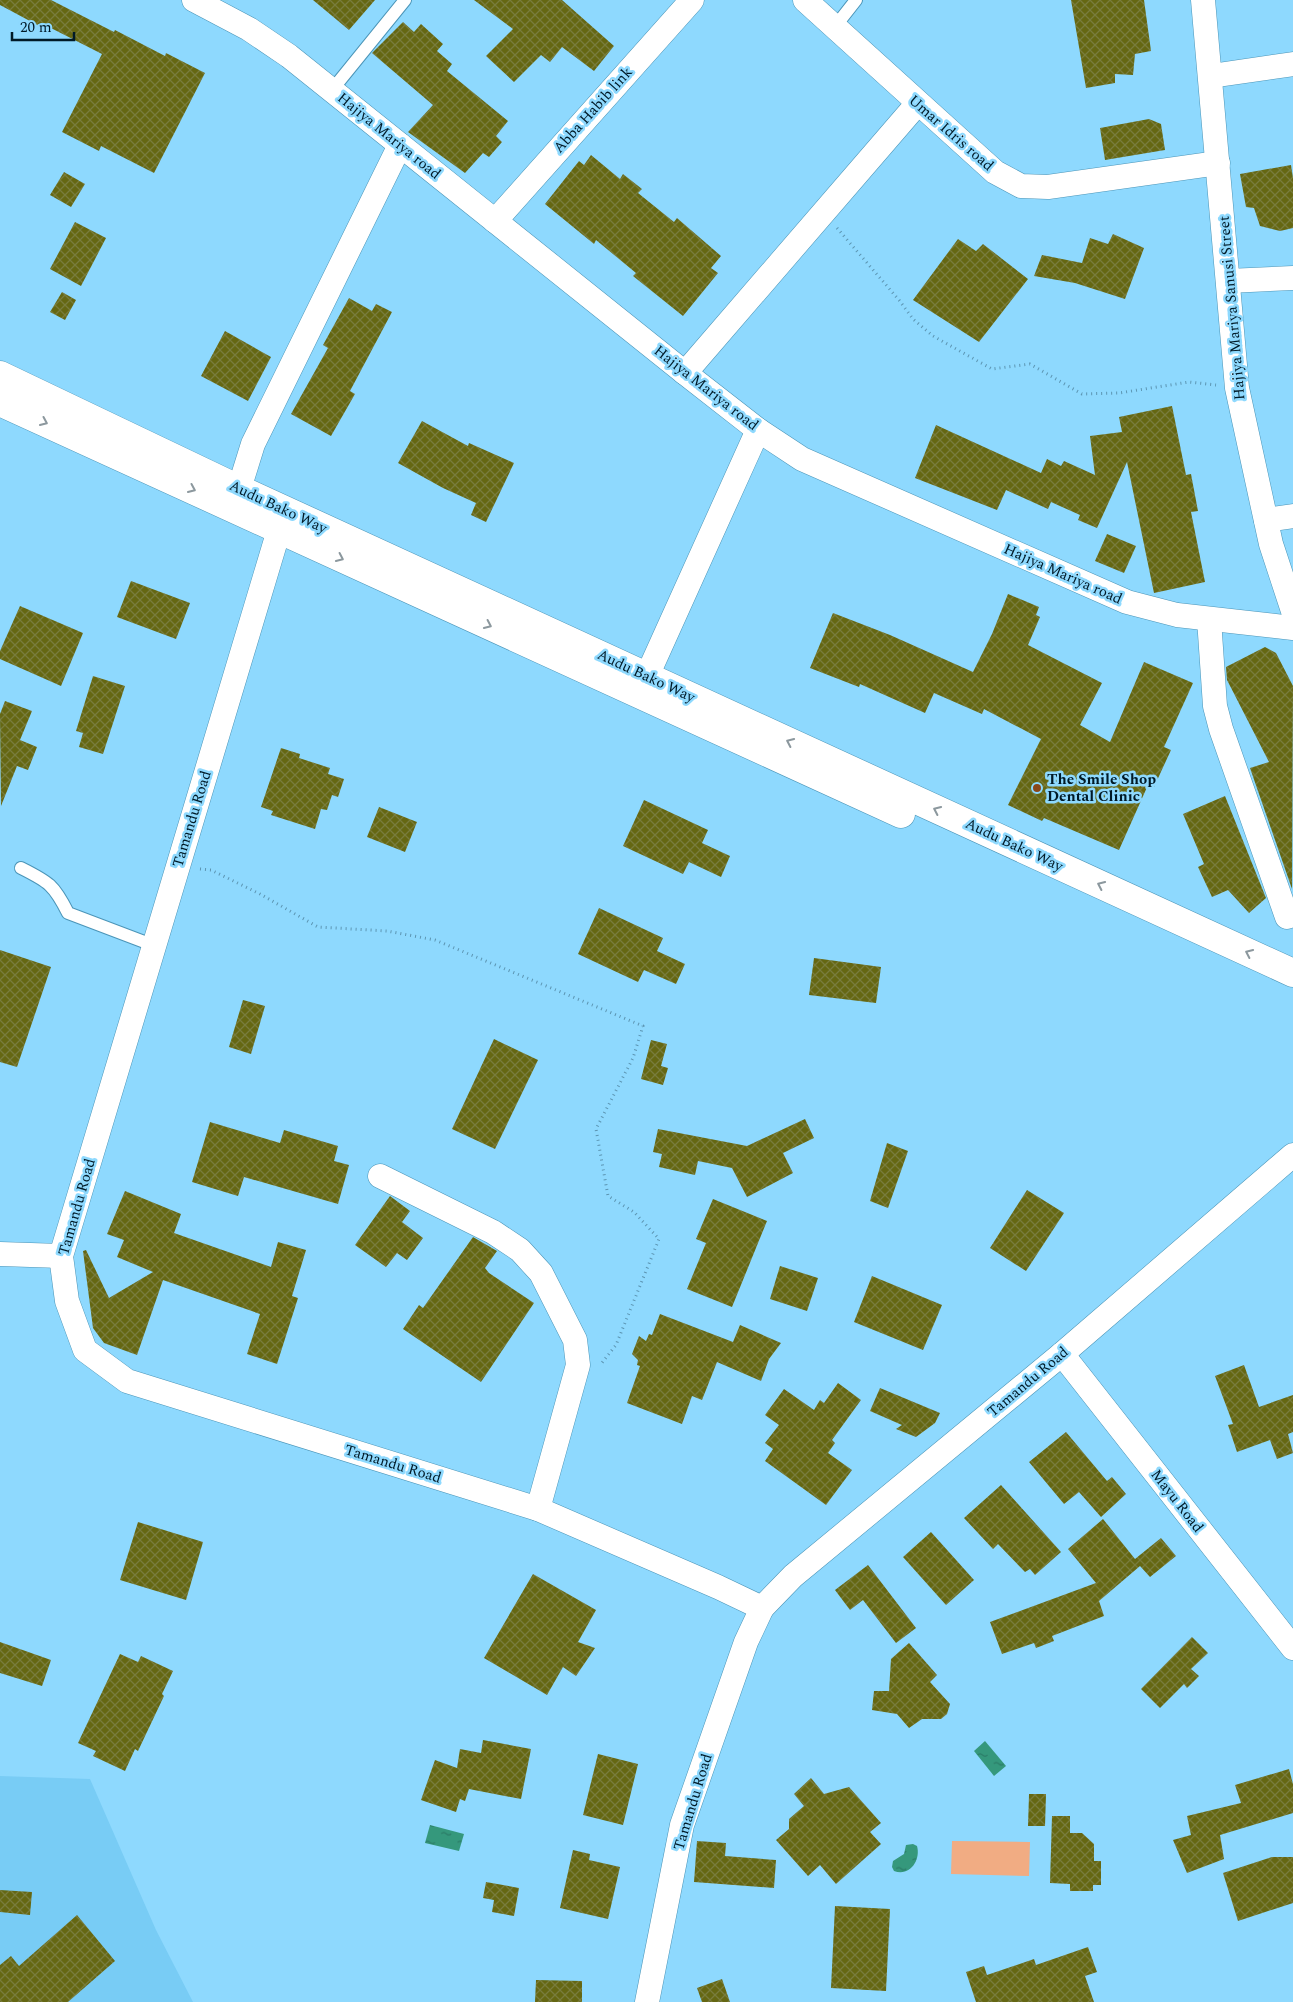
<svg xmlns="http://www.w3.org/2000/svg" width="1293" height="2002" font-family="Spectral,serif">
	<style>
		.built { fill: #78ccf5 }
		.garden { fill: #f1ac83 }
		.water { fill: url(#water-ripples) }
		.building { fill: url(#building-cross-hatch) }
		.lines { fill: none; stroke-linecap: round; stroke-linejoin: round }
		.lane-casing { stroke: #4b95b8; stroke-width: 14 }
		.street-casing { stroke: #4b95b8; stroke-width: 25 }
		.secondary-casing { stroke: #4b95b8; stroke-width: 29 }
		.path { stroke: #5c95b2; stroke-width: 3; stroke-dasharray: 1 4; stroke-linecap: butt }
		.lane { stroke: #fff; stroke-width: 12 }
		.street { stroke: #fff; stroke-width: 24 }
		.secondary { stroke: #fff; stroke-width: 28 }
		.oneway { stroke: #8c989e }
		.poi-dot { fill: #8a4719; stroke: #8ed9fe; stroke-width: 2 }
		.labels { text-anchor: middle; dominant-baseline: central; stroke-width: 5; stroke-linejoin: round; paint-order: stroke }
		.street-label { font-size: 15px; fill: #001a27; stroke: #8ed9fe }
		.poi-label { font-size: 15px; font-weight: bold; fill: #001a27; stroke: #8ed9fe; text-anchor: start }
	</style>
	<defs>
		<pattern id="water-ripples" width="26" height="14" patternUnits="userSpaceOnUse" patternTransform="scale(1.25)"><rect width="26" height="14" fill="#35987c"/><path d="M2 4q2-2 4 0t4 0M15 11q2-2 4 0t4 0" fill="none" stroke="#2a7b66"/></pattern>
		<pattern id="building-cross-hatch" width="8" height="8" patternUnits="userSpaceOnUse" patternTransform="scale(1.25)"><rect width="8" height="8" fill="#656712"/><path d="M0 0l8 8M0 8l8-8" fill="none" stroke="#787c3d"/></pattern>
	</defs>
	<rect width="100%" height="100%" fill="#8ed9fe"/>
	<!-- built -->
	<polygon class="built" points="0,1776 90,1779 156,1930 193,2002 0,2002"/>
	<!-- garden -->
	<polygon class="garden" points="952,1841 1030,1842 1029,1876 951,1874"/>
	<!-- water -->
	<g class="water">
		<polygon points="985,1741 1006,1766 994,1776 974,1751"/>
		<polygon points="430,1825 464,1834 459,1851 425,1843"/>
		<path d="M913,1844L917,1846C921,1860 910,1877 894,1871L892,1867L893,1861L904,1854L906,1845Z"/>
	</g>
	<!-- building -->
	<g class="building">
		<polygon points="0,0 51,0 114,32 115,30 165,56 166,53 205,73 154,173 101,146 99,151 62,132 102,54 45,25 43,28 0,5"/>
		<polygon points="313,0 375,0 349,30"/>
		<polygon points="474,0 562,0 614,46 594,71 562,47 550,62 541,55 514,82 486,56 513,29"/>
		<polygon points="1071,0 1144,0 1151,51 1135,54 1133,75 1115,74 1115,83 1086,88"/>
		<polygon points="403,22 414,32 421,24 443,44 437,51 452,64 447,71 508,121 496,136 502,142 489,157 483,153 465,173 408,132 433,105 372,53"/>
		<polygon points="1149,119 1161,124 1165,150 1105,160 1100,128"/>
		<polygon points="591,155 620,179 623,174 642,189 638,193 674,222 677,218 721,256 711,268 718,273 683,316 633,276 636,273 596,240 594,244 545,204 579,161 584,165"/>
		<polygon points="1291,165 1293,178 1293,228 1280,231 1260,226 1254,208 1246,207 1240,174"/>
		<polygon points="64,172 85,184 71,207 50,195"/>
		<polygon points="75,222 106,238 81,286 50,269"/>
		<polygon points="1113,234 1144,248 1125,299 1075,283 1034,276 1042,255 1082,263 1090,238 1108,244"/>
		<polygon points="958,239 976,251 983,244 1028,279 979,342 913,300"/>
		<polygon points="62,292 76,300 65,320 50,312"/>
		<polygon points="349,298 372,311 376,304 392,312 350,391 355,394 331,436 291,414 328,348 323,345"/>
		<polygon points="225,331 271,357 248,401 201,376"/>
		<polygon points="1172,406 1186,475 1191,474 1198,511 1191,512 1205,582 1154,593 1127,462 1097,528 1078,520 1080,515 1051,502 1048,509 1006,490 997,510 915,478 936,425 1041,473 1047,459 1061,466 1064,461 1095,475 1090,436 1122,432 1119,417"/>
		<polygon points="422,421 468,446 469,443 514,463 486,522 471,515 476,503 443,488 398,463"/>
		<polygon points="1107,534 1136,546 1124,573 1095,561"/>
		<polygon points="131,581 190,603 176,639 117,617"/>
		<polygon points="1008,594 1039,607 1036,615 1040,617 1028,645 1102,683 1080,725 1110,742 1144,662 1193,683 1164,747 1171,750 1154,787 1148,785 1119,850 1044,818 1042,821 1008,805 1041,739 984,709 982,714 934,693 925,713 860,684 859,687 810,668 833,613 890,635 973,672 992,634"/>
		<polygon points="20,606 83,633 61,686 0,659 0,651"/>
		<polygon points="1265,647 1276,653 1293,686 1292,889 1250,768 1269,762 1227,680 1226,667"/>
		<polygon points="93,676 125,686 103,754 79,747 83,733 76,731"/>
		<polygon points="5,701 32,711 20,740 37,747 28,770 17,766 1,806 0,714"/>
		<polygon points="281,748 300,754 299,758 330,768 328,774 344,779 338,797 332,795 327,810 321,809 315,829 271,815 273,811 261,807"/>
		<polygon points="1225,796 1266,898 1249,913 1228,890 1212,897 1198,867 1204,864 1183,814"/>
		<polygon points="644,800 708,830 702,843 730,856 721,877 689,862 683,874 623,846"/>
		<polygon points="379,807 417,822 405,852 367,837"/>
		<polygon points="599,908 663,938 657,951 685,964 676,984 644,970 638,982 578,954"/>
		<polygon points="0,950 51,967 17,1067 0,1062"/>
		<polygon points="814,958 881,967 876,1003 809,995"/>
		<polygon points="243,1000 265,1006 251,1054 229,1047"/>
		<polygon points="494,1039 538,1060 495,1149 452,1129"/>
		<polygon points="651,1040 667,1044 661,1066 668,1068 663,1085 641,1079"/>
		<polygon points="805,1119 814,1138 783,1153 793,1173 747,1197 732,1168 698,1161 695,1175 659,1167 662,1154 653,1152 658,1129 747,1146"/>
		<polygon points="210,1122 280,1143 284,1130 338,1146 334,1161 349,1165 338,1204 244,1177 238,1196 192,1182"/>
		<polygon points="887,1143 908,1151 888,1208 870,1201"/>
		<polygon points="1027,1190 1064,1213 1026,1271 990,1248"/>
		<polygon points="125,1191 181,1214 174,1233 271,1267 278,1242 306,1250 292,1296 298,1298 277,1364 247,1354 260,1314 163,1280 137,1355 104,1343 93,1328 83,1251 86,1250 109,1298 153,1272 117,1257 124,1240 107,1234"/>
		<polygon points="390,1196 410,1211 402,1222 423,1238 407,1260 397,1253 386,1267 355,1245"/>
		<polygon points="713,1199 767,1221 732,1307 687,1289 706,1243 696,1239"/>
		<polygon points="473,1237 497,1251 485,1268 489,1273 534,1303 481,1382 403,1329 419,1305 423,1308"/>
		<polygon points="780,1266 818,1278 807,1311 770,1299"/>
		<polygon points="872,1276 942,1305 923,1350 854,1322"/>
		<polygon points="660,1314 733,1342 740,1325 781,1343 769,1359 761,1381 717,1362 702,1400 692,1396 682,1424 627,1403 640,1366 637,1365 638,1360 632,1354 639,1336 646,1341 649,1334 652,1335"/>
		<polygon points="1244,1365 1259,1407 1293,1395 1293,1432 1288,1434 1293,1453 1277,1459 1270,1440 1237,1452 1228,1425 1233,1424 1215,1376"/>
		<polygon points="838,1383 861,1400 832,1440 835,1443 828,1453 852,1470 826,1505 765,1461 773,1449 765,1443 779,1425 765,1415 784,1389 814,1410 820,1400 824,1403"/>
		<polygon points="880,1388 940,1413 935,1423 916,1437 896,1429 902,1425 870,1411"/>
		<polygon points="1066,1432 1107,1481 1112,1477 1126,1494 1101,1517 1079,1492 1064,1504 1029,1462"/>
		<polygon points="1001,1485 1061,1552 1035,1575 1030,1569 1025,1572 998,1544 993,1549 964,1518"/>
		<polygon points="1103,1519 1135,1559 1161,1538 1176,1556 1150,1577 1140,1566 1099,1601 1104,1616 1052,1636 1054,1641 1036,1648 1034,1643 1002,1654 990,1622 1096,1583 1068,1549"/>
		<polygon points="138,1522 203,1542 186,1600 120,1580"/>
		<polygon points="931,1532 974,1580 946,1605 903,1557"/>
		<polygon points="868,1565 916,1628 896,1643 863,1600 850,1610 835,1590"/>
		<polygon points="533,1574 596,1610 578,1642 595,1648 576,1676 563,1667 547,1695 484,1658"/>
		<polygon points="1192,1637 1208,1653 1191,1669 1199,1676 1187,1688 1184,1684 1160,1708 1141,1689"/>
		<polygon points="0,1642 51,1660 42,1686 0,1673"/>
		<polygon points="909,1643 937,1675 930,1682 950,1704 947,1714 941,1719 922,1719 909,1728 897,1714 872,1710 874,1691 889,1691 891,1659"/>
		<polygon points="120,1654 138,1662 141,1656 173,1671 162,1694 164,1696 138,1751 135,1749 125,1771 93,1756 96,1751 78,1743"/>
		<polygon points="483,1740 531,1749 521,1799 469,1789 465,1801 460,1799 456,1812 421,1800 435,1760 457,1768 460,1749 481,1753"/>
		<polygon points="598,1754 638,1764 623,1825 583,1815"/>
		<polygon points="1289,1769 1293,1784 1293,1813 1220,1835 1224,1859 1187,1873 1173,1840 1191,1835 1187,1816 1241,1803 1235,1785"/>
		<polygon points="811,1778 824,1794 849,1787 881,1823 870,1832 881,1844 836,1884 820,1865 808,1876 776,1840 789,1829 789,1819 804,1806 794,1794"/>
		<polygon points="1029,1794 1046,1794 1045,1826 1028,1826"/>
		<polygon points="1052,1816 1070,1816 1070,1833 1082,1833 1094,1844 1094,1861 1101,1861 1101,1885 1093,1885 1093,1891 1070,1891 1070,1884 1050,1883"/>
		<polygon points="697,1841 726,1843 725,1856 776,1860 774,1888 694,1882"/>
		<polygon points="573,1850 590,1854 589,1860 620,1867 608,1919 560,1908"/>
		<polygon points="1272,1857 1293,1857 1293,1903 1238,1921 1223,1873"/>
		<polygon points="486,1882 519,1888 514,1916 492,1912 494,1900 483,1898"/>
		<polygon points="0,1890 32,1892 30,1915 0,1912"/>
		<polygon points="835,1906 890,1909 886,1991 831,1988"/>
		<polygon points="77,1915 115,1961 68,2002 0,2002 0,1965 11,1956 19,1966"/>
		<polygon points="1088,1947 1097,1972 1085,1976 1094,2002 976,2002 966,1972 984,1966 987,1975 1034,1959 1036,1965"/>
		<polygon points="722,1979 730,2002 702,2002 697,1988"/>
		<polygon points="536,1980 582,1981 582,2002 535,2002"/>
	</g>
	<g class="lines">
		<defs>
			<g id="lane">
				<polyline points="834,28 856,0"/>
				<polyline points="332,90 405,0"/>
				<path d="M21,868C49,882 54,885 68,913L155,946"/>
			</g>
			<g id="street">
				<polyline points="194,0 249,29 289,56 685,373 758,430 802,459 1127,602 1177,615 1293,628"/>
				<polyline points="805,0 995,172 1021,186 1048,187 1218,163"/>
				<polyline points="1203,0 1237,388 1271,544 1293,611"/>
				<polyline points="1211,76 1293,64"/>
				<polyline points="495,221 692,0"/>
				<polyline points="1228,281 1293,278"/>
				<polyline points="685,373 918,103"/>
				<polyline points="239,489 253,444 400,145"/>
				<polyline points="286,513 279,530 61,1256 67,1301 85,1350 127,1381 538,1509 718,1587 762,1608 793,1576 1062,1354 1293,1155"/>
				<polyline points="1266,520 1293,516"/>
				<polyline points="1209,619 1215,706 1221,729 1287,917"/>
				<polyline points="647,676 758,430"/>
				<polyline points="380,1176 493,1232 520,1250 541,1273 575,1340 578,1365 538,1509"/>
				<polyline points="0,1254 61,1256"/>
				<polyline points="1062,1354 1293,1648"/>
				<polyline points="647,2002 682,1825 746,1642 762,1608"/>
			</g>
			<g id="secondary">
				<polyline points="0,375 239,489 1293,973"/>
				<polyline points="0,402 901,814"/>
			</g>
		</defs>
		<!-- lane casing -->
		<use href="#lane" class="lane-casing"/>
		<!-- street casing -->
		<use href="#street" class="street-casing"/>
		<!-- secondary casing -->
		<use href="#secondary" class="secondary-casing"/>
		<!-- path -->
		<g class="path">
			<polyline points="837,228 899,300 913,319 933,336 992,369 1030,364 1082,394 1119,393 1189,382 1216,385"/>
			<polyline points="200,869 211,870 260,894 318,927 387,931 435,940 643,1026 633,1058 596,1129 608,1196 634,1212 659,1239 616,1345 601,1364"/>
		</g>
		<!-- lane -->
		<use href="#lane" class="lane"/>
		<!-- street -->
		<use href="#street" class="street"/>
		<!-- secondary -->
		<use href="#secondary" class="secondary"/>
	</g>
	<!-- one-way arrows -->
	<defs><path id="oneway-chevron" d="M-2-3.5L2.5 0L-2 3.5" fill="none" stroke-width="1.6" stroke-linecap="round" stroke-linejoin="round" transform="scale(1.25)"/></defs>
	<g class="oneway">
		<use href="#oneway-chevron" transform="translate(44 422) rotate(24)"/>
		<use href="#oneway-chevron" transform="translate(192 489) rotate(24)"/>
		<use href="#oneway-chevron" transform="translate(340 558) rotate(25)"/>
		<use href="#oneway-chevron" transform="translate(488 625) rotate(25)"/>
		<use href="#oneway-chevron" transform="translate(790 742) rotate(-155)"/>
		<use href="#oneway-chevron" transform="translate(937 810) rotate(-155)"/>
		<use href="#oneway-chevron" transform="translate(1101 885) rotate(-155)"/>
		<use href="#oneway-chevron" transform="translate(1249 953) rotate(-155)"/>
	</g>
	<!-- markers -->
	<circle class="poi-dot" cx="1037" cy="788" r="5"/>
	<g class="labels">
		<!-- street labels -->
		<g class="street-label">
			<text transform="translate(593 110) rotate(-48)">Abba Habib link</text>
			<text transform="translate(951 133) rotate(41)">Umar Idris road</text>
			<text transform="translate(389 136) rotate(39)">Hajiya Mariya road</text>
			<text transform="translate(1232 308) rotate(-95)">Hajiya Mariya Sanusi Street</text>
			<text transform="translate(706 388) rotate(38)">Hajiya Mariya road</text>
			<text transform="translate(278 507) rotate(25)">Audu Bako Way</text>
			<text transform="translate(1063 574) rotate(24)">Hajiya Mariya road</text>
			<text transform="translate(646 676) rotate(25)">Audu Bako Way</text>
			<text transform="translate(192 819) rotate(-73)">Tamandu Road</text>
			<text transform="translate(1014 845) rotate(25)">Audu Bako Way</text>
			<text transform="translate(77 1207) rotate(-74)">Tamandu Road</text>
			<text transform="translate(1028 1382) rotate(-40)">Tamandu Road</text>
			<text transform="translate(393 1464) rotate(17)">Tamandu Road</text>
			<text transform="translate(1177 1501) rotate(52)">Mayu Road</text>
			<text transform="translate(693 1802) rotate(-73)">Tamandu Road</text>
		</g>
		<!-- poi labels -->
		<g class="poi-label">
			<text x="1047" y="779">The Smile Shop<tspan x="1047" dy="17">Dental Clinic</tspan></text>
		</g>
	</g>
	<!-- scale -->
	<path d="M12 32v8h62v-8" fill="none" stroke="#001a27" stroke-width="2.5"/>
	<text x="20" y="32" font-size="15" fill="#001a27" stroke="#8ed9fe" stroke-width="4" paint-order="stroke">20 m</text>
</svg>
